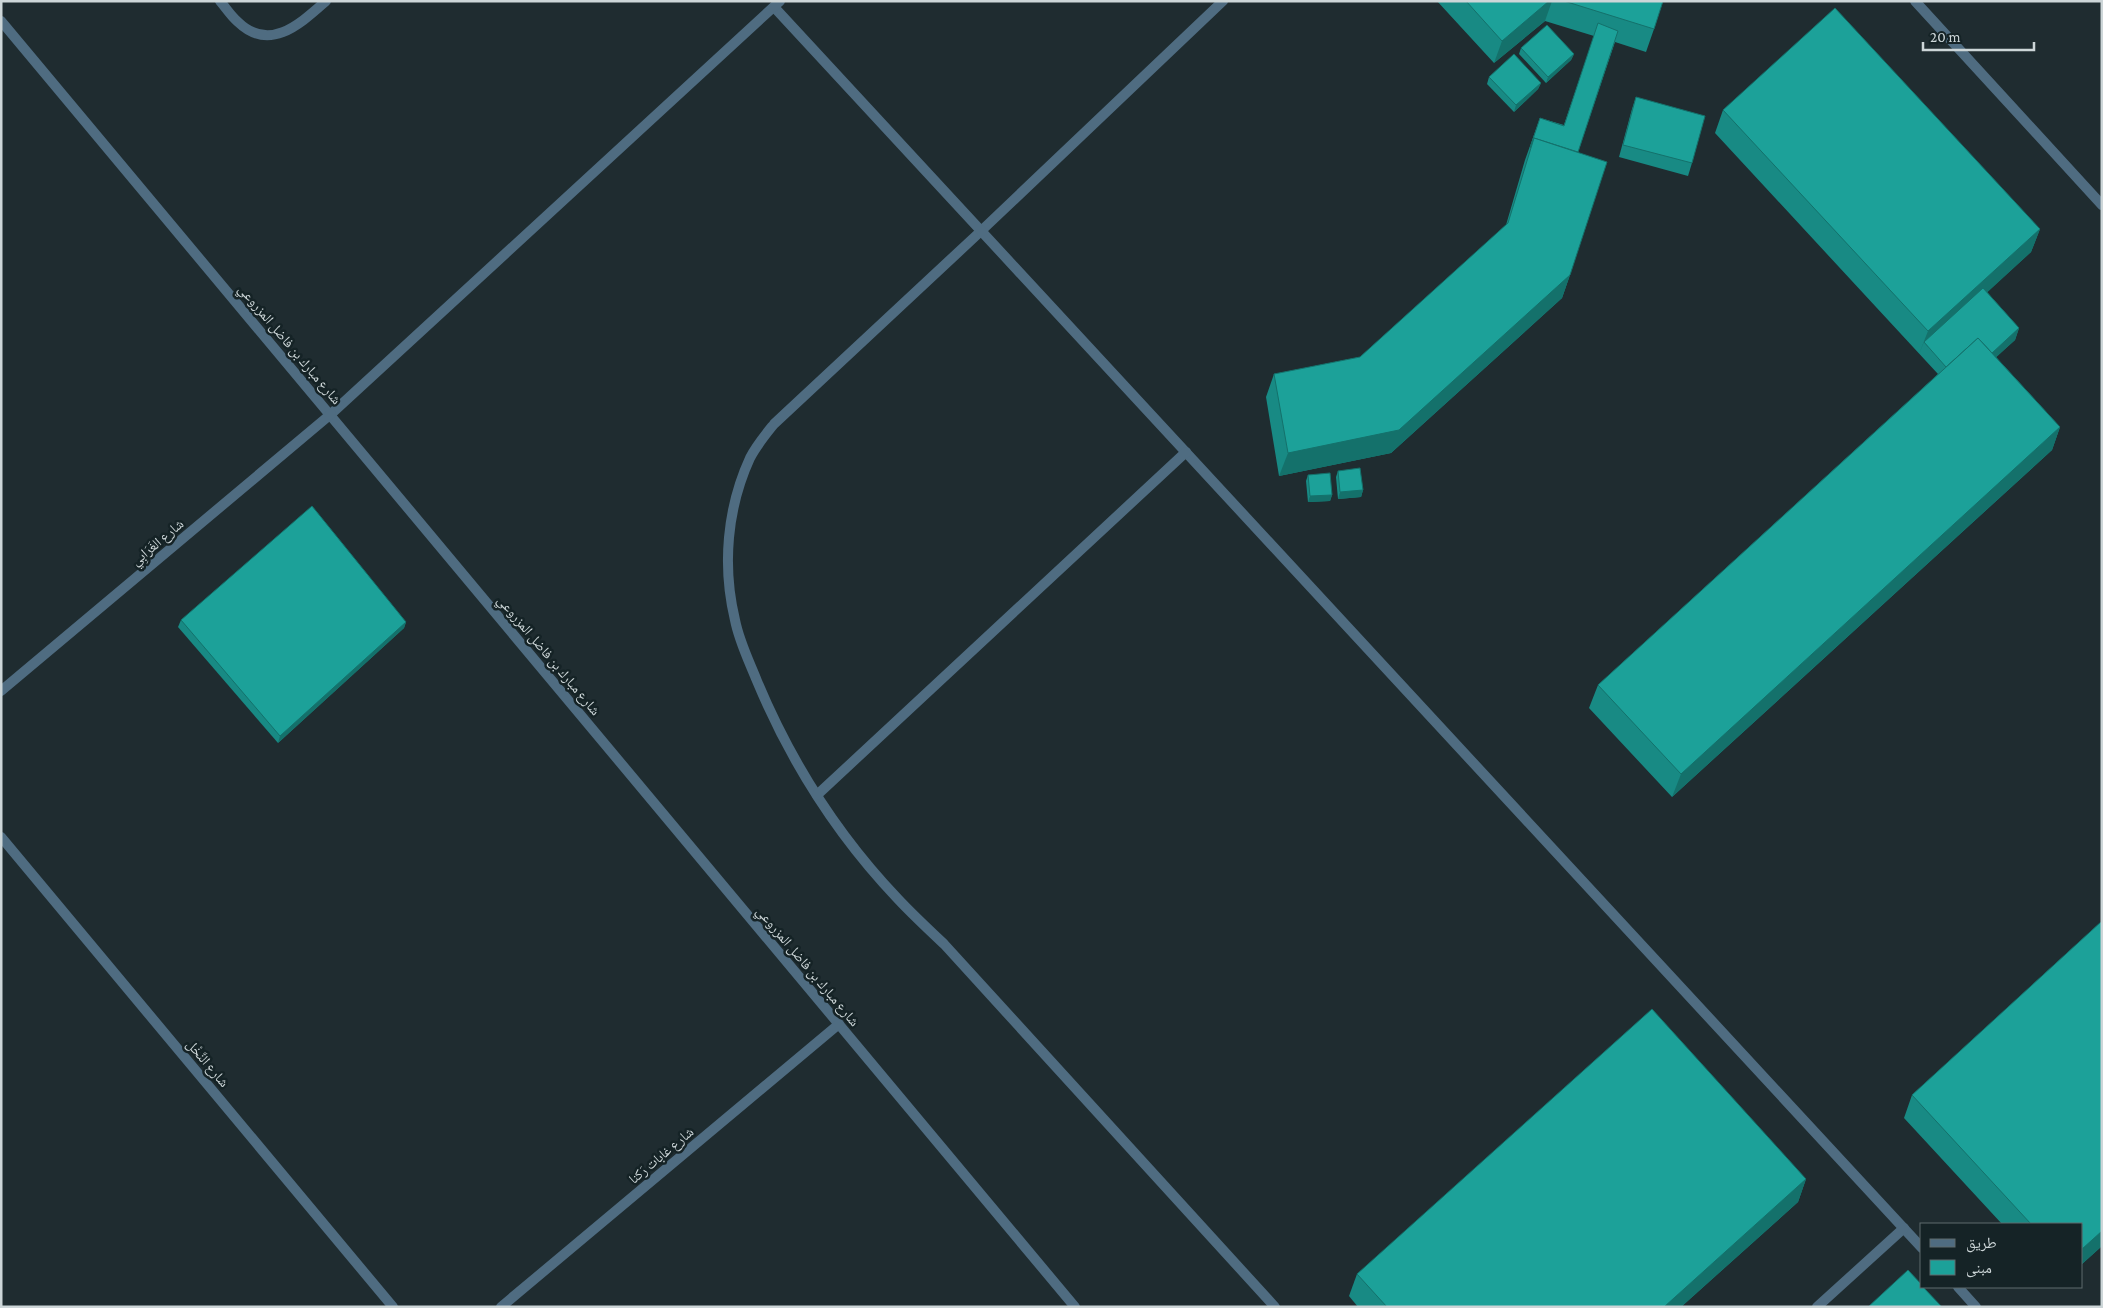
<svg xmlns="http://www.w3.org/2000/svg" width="2103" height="1308" font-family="'Crimson Pro','Noto Naskh Arabic',serif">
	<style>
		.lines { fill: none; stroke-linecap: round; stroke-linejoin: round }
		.lane { stroke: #4f6c81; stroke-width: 10 }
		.street { stroke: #4f6c81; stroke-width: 10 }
		.wall { fill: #188a84 }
		.shaded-wall { fill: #14716b }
		.building { fill: #1ca199; stroke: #14716b }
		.labels { text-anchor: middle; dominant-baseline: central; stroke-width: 5; stroke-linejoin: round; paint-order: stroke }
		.street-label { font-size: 14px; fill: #cdd6d8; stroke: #152326 }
	</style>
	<rect width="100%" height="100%" fill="#1f2c30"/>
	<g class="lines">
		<!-- lane -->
		<g class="lane">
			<path d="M220,1C226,8 231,16 238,22C270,53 301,23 326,1"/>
			<path d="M1223,1L981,231L774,424C766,434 756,446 750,458C727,508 722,566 735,620C739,641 749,661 757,681C790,760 838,836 898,899C912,914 928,929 944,944L1275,1307"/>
			<polyline points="1915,1 2102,205"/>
			<polyline points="774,7 1922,1248"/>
			<polyline points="331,414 780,1"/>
			<polyline points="817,795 1186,452"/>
			<polyline points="1958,1287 1976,1307"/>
			<polyline points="1817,1307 1904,1228"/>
		</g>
		<!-- street -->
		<g class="street">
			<polyline points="1,21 1075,1307"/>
			<polyline points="1,691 331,414"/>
			<polyline points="1,837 393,1307"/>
			<polyline points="501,1307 839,1024"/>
		</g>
	</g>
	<!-- wall -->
	<g class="wall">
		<polygon points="1437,1 1663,1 1654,29 1646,52 1615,42 1578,152 1570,275 1562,298 1391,453 1279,476 1266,397 1274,374 1360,357 1506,225 1525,160 1540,118 1564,125 1594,36 1545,21 1494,63"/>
		<polygon points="1521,48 1574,54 1571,60 1546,83 1519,54"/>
		<polygon points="1489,77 1541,83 1538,89 1514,112 1487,84"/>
		<polygon points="1636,97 1692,163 1688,176 1619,157 1632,109"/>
		<polygon points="1723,110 2040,229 2031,252 1987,292 2019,328 2015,340 1996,357 2060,427 2052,450 1672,797 1589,708 1598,685 1938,374 1715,133"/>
		<polygon points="1338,471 1363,490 1361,497 1338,499 1336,477"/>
		<polygon points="1308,475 1332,495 1330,501 1308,502 1306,481"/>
		<polygon points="181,620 406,622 404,628 278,743 178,627"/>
		<polygon points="2102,921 2102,1246 2082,1264 2082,1224 2002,1224 1904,1118 1912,1095"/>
		<polygon points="1806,1179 1798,1202 1681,1307 1358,1307 1349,1296 1357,1274"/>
	</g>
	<!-- shaded-wall -->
	<g class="shaded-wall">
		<polygon points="1549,1 1552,1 1545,21 1494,63 1502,41"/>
		<polygon points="1574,54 1571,60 1546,83 1548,77"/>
		<polygon points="1541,83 1538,89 1514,112 1516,105"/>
		<polygon points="2040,229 2031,252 1928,347 1924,342 1919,354 1928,331"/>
		<polygon points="1570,275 1562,298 1391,453 1279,476 1288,453"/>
		<polygon points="2019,328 2015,340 1980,372 1984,360"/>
		<polygon points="2060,427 2052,450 1672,797 1681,774"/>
		<polygon points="1363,490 1361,497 1338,499 1340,492"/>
		<polygon points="1332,495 1330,501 1308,502 1310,496"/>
		<polygon points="406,622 404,628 278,743 280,736"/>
		<polygon points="1806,1179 1798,1202 1681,1307 1664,1307"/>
		<polygon points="2102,1231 2102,1246 2082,1264 2082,1249"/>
	</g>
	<!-- building -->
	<g class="building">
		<polygon points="1466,1 1549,1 1502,41"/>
		<polygon points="1564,1 1663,1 1654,29"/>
		<polygon points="1835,8 2040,229 1928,331 1723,110"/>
		<polygon points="1598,23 1618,31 1578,152 1534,138 1530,148 1540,118 1564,126"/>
		<polygon points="1547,25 1574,54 1548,77 1521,48"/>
		<polygon points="1514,54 1541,83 1516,105 1489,77"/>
		<polygon points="1636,97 1705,116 1692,163 1623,145"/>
		<polygon points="1534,138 1607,162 1570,275 1399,430 1288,453 1274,374 1360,357 1508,223"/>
		<polygon points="1983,288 2019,328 1992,353 1978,338 1946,367 1924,342"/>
		<polygon points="1978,338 2060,427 1681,774 1598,685"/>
		<polygon points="1360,468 1363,490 1340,492 1338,471"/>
		<polygon points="1330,473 1332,495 1310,496 1308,475"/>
		<polygon points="312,506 406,622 280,736 181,620"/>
		<polygon points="2102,921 2102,1231 2082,1249 2082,1224 2031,1224 1912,1095"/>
		<polygon points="1652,1009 1806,1179 1664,1307 1387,1307 1357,1274"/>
		<polygon points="1908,1270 1922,1285 1922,1287 1923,1287 1942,1307 1868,1307"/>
	</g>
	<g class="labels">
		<!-- street labels -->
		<g class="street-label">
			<text transform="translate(290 344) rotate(50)">شارع مبارك بن فاضل المزروعي</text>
			<text transform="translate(157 542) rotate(-40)">شارع الغَرَابِي</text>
			<text transform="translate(549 655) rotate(50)">شارع مبارك بن فاضل المزروعي</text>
			<text transform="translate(808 966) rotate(50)">شارع مبارك بن فاضل المزروعي</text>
			<text transform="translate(208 1063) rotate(50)">شارع النَّخْل</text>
			<text transform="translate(661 1155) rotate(-40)">شارع غابات رَكنا</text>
		</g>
	</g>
	<!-- border -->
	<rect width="2103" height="1308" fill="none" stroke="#cdd6d8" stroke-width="5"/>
	<!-- legend -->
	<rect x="1920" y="1223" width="162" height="65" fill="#152326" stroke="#5f6b6d"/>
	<rect x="1930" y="1239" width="25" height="8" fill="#4f6c81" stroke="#5f6b6d"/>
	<text x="1966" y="1248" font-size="15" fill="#cdd6d8">طريق</text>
	<rect x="1930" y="1260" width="25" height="15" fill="#1ca199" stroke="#5f6b6d"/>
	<text x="1966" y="1273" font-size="15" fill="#cdd6d8">مبنى</text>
	<!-- scale -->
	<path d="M1923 42v8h111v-8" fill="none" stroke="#cdd6d8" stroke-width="2.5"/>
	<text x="1930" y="42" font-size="15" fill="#cdd6d8" stroke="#152326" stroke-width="4" paint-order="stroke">20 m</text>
</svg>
